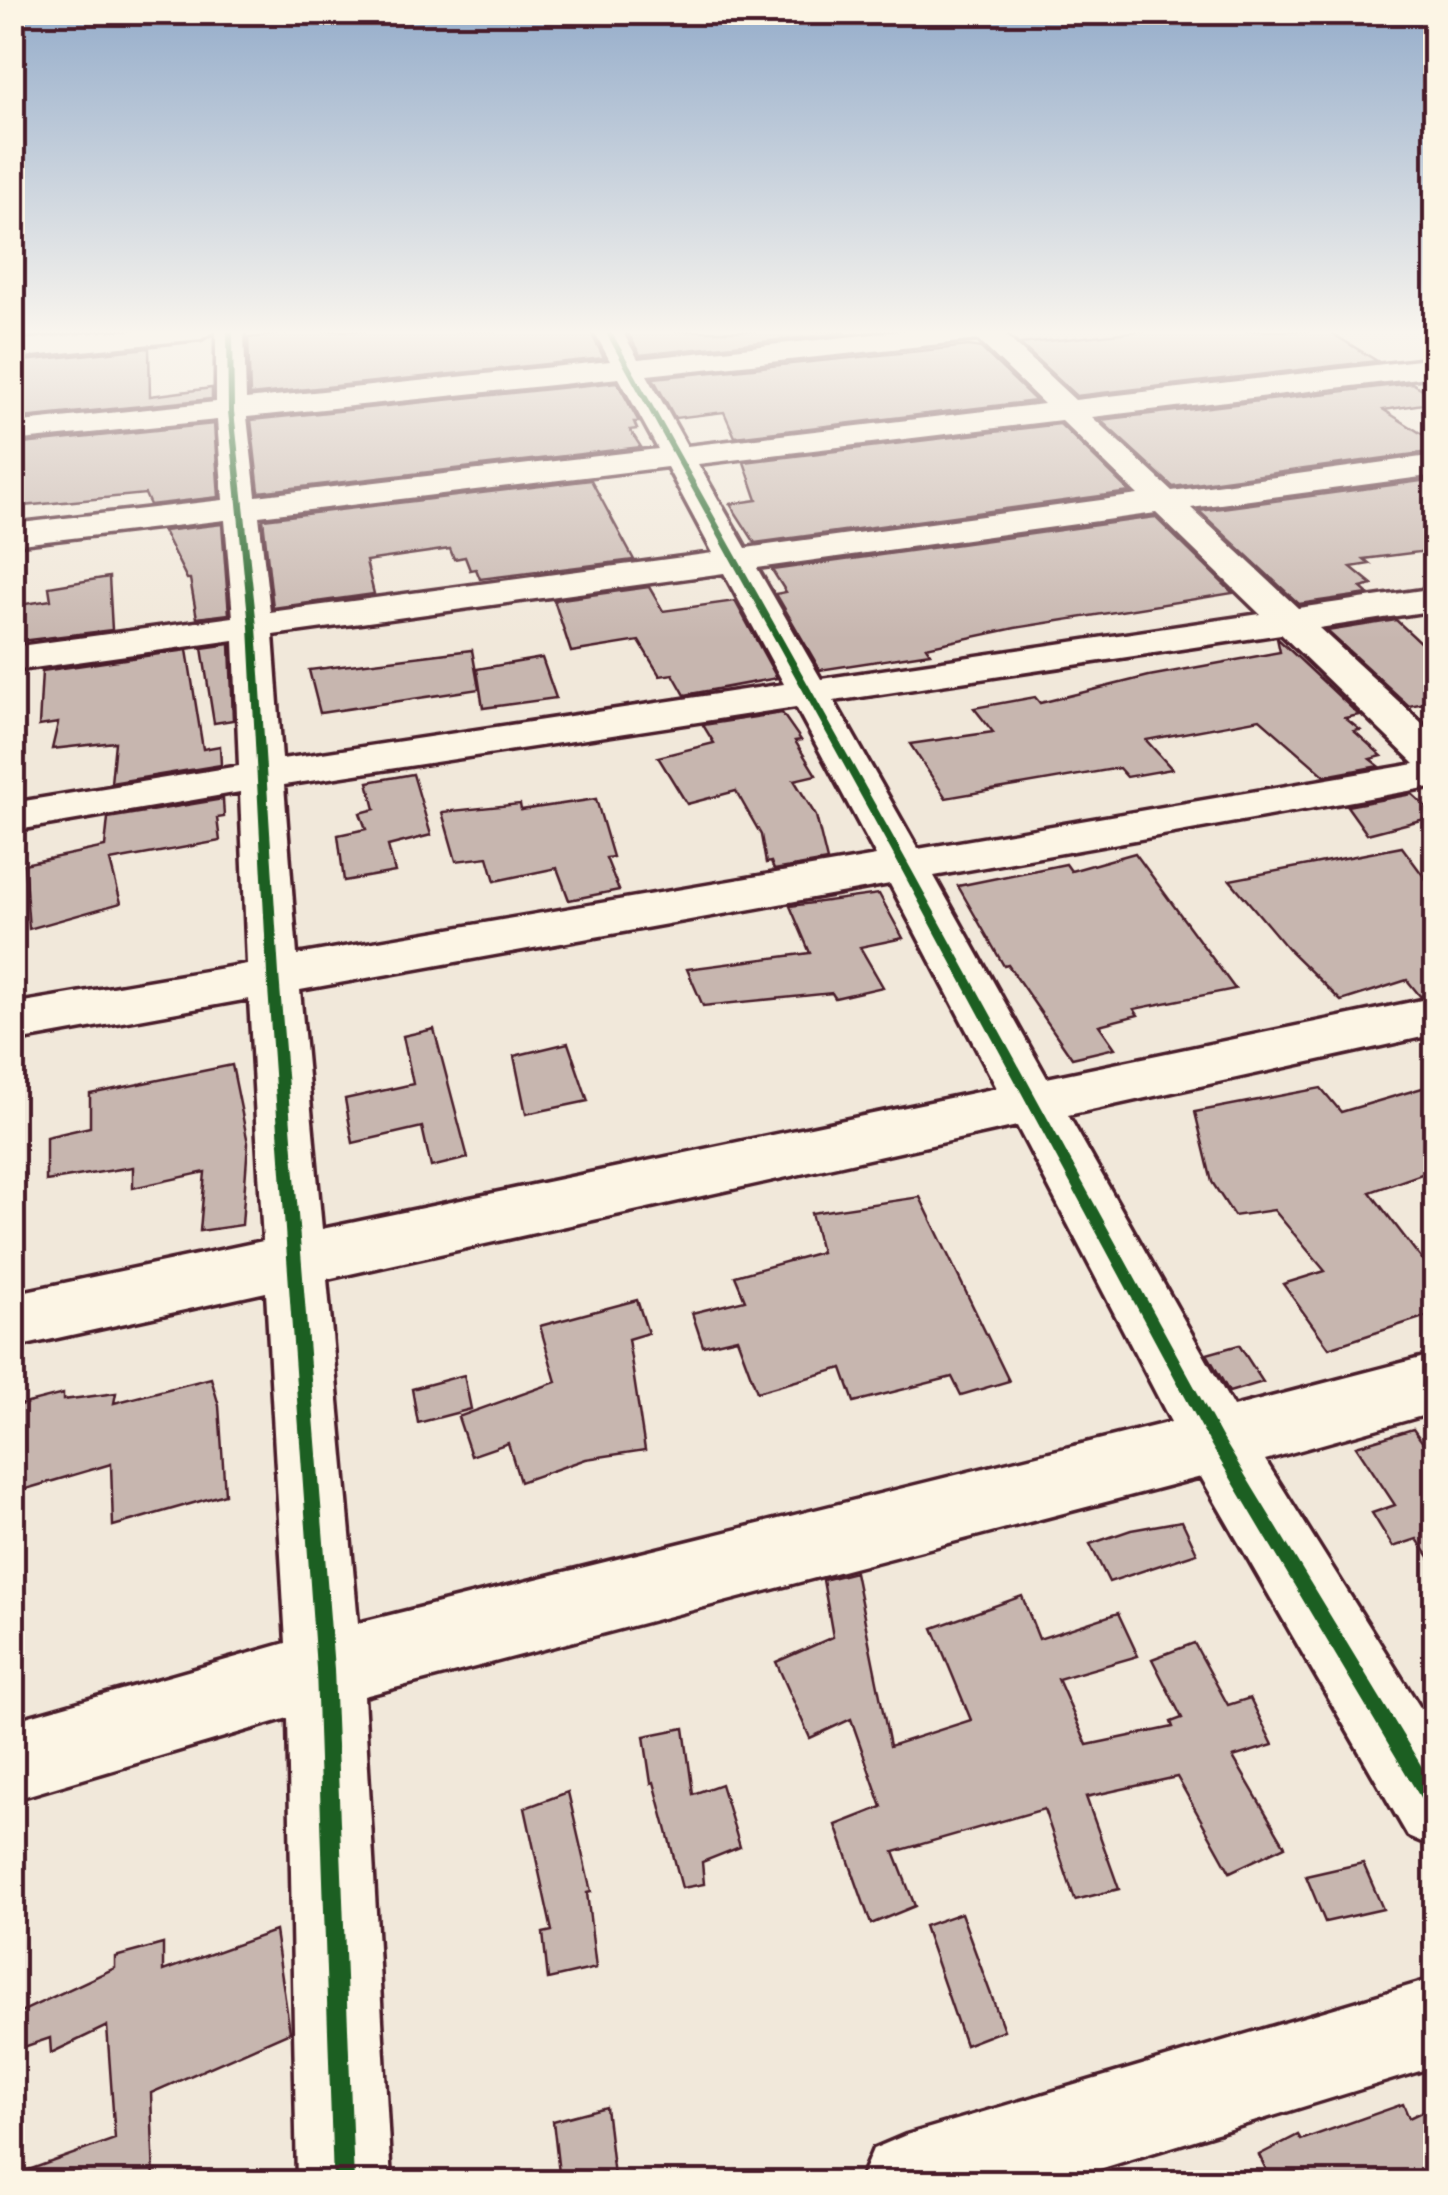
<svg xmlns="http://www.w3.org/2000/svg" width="1448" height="2195" font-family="'Architects Daughter',sans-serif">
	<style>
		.building { fill: #c7b6af; stroke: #4a1f2b; stroke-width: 2.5 }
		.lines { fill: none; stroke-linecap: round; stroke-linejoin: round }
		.minor-casing { stroke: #4a1f2b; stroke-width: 7 }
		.minor { fill: #fcf5e5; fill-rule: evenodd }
		.cycleway-casing { stroke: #fcf5e5; stroke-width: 7 }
		.cycleway { fill: #1b5e20; fill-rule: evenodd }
	</style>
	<rect width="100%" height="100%" fill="#f1e8da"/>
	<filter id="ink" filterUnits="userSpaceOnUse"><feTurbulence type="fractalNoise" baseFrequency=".01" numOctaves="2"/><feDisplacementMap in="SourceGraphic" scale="20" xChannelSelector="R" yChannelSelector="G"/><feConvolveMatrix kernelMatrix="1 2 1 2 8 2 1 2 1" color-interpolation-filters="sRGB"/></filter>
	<g filter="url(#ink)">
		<!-- building -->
		<g class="building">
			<polygon points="309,331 590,331 604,358 250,395 248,338"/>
			<polygon points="627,331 845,331 845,333 640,355"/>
			<polygon points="1139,331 1328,331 1377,361 1076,396 1020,344"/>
			<polygon points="969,346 981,348 1036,401 735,437 724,412 675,418 653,378"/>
			<polygon points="149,348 150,396 212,388 212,399 12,419 12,362"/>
			<polygon points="617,382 639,422 634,422 637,429 630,430 641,447 259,492 251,420"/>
			<polygon points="1412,383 1436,397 1436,402 1384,410 1436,443 1436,451 1173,487 1100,420"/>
			<polygon points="214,424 219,497 150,505 145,494 12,507 12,445"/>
			<polygon points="1060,424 1130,492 755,543 730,504 757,500 744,462"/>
			<polygon points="1436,479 1436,550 1364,559 1370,564 1351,567 1373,585 1361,588 1368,594 1299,604 1199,511"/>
			<polygon points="591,480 634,560 480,579 476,569 470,570 465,557 454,559 450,549 366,561 374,594 273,608 263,519"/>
			<polygon points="1155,517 1233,593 1015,628 926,647 930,653 820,670 776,594 786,592 772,570"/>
			<polygon points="222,524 229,614 197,618 190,579 187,579 163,531"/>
			<polygon points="109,577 112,630 12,642 12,606 51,600 49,587"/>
			<polygon points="649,587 663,611 735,601 777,678 685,695 673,674 660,676 639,641 571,652 554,600"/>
			<polygon points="1396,620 1436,657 1436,701 1409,706 1327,631"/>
			<polygon points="1277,638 1359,715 1345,718 1360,730 1354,731 1382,756 1370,759 1379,766 1325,776 1260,719 1146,740 1172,769 1127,777 1119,768 946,798 910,744 993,732 974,708 1035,697 1040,703 1149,676 1280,652"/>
			<polygon points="230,644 233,720 214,723 202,648"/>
			<polygon points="187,650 203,749 220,746 221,765 111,783 115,742 52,749 58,723 39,726 42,671"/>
			<polygon points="472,650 479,689 320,713 309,670"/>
			<polygon points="542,658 556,698 483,708 477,669"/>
			<polygon points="782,713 801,740 795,741 816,775 794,780 816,816 827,861 774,870 771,862 766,863 761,835 736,791 687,804 658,757 714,743 703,725"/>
			<polygon points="413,774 431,835 388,846 395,872 344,881 338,835 366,829 360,813 375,809 368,782"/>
			<polygon points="1412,794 1436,816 1367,834 1347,806"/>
			<polygon points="223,799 224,817 217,818 220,841 110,861 121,903 29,929 24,864 105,847 108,818"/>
			<polygon points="596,799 613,857 606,858 619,890 569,900 557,868 495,881 488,857 456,861 442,812 520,804 521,810"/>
			<polygon points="1402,847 1436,893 1436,993 1420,996 1407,980 1341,1001 1289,950 1230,880"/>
			<polygon points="1135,853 1235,989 1134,1009 1138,1015 1099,1025 1115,1048 1072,1058 1008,965 1004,966 958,886 1066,864 1071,871"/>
			<polygon points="879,894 903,938 860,947 883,987 835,998 832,993 703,1006 687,969 810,953 790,906"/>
			<polygon points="434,1029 468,1158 431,1167 422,1127 353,1143 345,1099 413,1084 403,1036"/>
			<polygon points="568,1043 588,1101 526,1114 514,1056"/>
			<polygon points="232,1065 248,1143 242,1225 200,1231 205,1172 133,1188 133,1167 46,1181 46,1137 90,1127 90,1094"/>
			<polygon points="1436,1084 1436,1169 1370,1192 1436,1278 1436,1313 1329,1348 1283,1284 1325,1271 1274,1210 1234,1216 1212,1182 1195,1112 1321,1088 1341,1112"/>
			<polygon points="920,1197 1009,1381 961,1395 952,1377 854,1402 842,1368 757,1392 737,1338 703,1346 692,1313 745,1300 735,1276 821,1252 811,1213"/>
			<polygon points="637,1300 648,1333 628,1339 645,1450 586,1459 520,1482 508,1443 471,1456 458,1417 556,1382 540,1326"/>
			<polygon points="1239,1345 1263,1382 1229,1392 1207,1354"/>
			<polygon points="464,1375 471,1409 418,1423 412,1389"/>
			<polygon points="211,1378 219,1406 225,1494 113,1526 111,1464 12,1493 12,1407 63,1394 63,1400 116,1393 114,1403"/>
			<polygon points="1413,1429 1436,1461 1436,1567 1417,1539 1393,1547 1372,1513 1395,1505 1356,1446"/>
			<polygon points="1182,1521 1197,1553 1109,1582 1090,1544 1131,1530"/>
			<polygon points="855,1572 890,1746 971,1720 933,1628 1022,1596 1039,1639 1118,1613 1138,1656 1058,1679 1087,1745 1173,1727 1171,1722 1182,1718 1152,1659 1194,1643 1228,1705 1250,1698 1273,1745 1233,1757 1285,1846 1230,1872 1177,1777 1086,1797 1119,1889 1075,1900 1044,1809 894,1852 915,1906 871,1924 836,1825 882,1807 851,1719 810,1738 776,1662 833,1637 823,1580"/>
			<polygon points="684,1728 693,1794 721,1784 740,1847 702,1862 704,1884 682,1888 654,1782 651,1783 644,1736"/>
			<polygon points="568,1792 591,1892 587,1893 596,1968 548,1979 543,1933 552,1931 525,1808"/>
			<polygon points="1363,1863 1383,1909 1325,1922 1306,1876"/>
			<polygon points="961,1913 1004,2030 965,2045 924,1926"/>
			<polygon points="275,1931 290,2032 151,2093 154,2182 12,2182 12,2176 115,2139 107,2026 51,2053 50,2038 12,2051 12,2016 115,1968 115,1957 163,1944 163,1971"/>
			<polygon points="1403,2104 1409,2118 1436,2105 1436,2182 1272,2182 1259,2155 1298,2135 1301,2140"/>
			<polygon points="606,2107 614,2176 592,2182 560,2182 553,2121"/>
		</g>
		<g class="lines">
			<defs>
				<g id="minor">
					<polygon points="113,331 214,331 201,339 12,358 12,341"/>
					<path d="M216,331H244L246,399L610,361L594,331H622L638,359L902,331H1001L1075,400L1436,358V376L1092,417L1172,491L1436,455V475L1191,508L1298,608L1436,588V610L1319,628L1436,736V786L934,876L1047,1078L1436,997V1034L1068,1115L1233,1407L1436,1354V1412L1265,1460L1436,1733V1848L1408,1836L1201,1477L364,1696L391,2182H297L288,1718L12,1800V1721L286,1643L266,1292L12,1348V1294L263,1241L249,999L12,1042V1004L247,964L240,792L12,831V803L239,766L234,640L12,671V647L233,617L225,520L12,545V524L223,500L217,420L12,441V423L216,402ZM978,340L1044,404L687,446L647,375ZM619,378L658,449L256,496L247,417ZM1061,420L1138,495L746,548L698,464ZM667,467L713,553L270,612L259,516ZM1156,513L1260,614L821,679L757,568ZM724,573L784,684L282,759L273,635ZM1281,634L1415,764L918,849L834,701ZM796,707L876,856L297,955L284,785ZM890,884L997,1088L322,1229L300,990ZM1017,1126L1171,1422L358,1623L327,1279Z"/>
					<polygon points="1436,1978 1436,2066 1057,2182 859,2182 873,2149 906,2135"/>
				</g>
			</defs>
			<!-- minor casing -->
			<use href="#minor" class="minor-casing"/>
			<!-- minor -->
			<use href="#minor" class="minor"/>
			<defs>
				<g id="cycleway">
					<polygon points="227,331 233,331 234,411 257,627 279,974 334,1669 354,2182 333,2182 316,1669 267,974 249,627 228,411"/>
					<polygon points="605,331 611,331 910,867 1222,1437 1436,1790 1436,1817 1430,1814 1212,1447 900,867"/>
				</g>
			</defs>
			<!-- cycleway casing -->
			<use href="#cycleway" class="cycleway-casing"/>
			<!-- cycleway -->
			<use href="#cycleway" class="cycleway"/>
		</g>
	</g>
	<!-- sky -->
	<linearGradient id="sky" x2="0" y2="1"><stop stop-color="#94acca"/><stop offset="0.52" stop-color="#f9f5ee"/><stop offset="1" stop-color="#f9f5ee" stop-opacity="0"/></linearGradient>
	<rect width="1448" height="639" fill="url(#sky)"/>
	<!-- margin -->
	<rect width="1448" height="2195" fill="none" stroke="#fcf5e5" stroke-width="50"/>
	<rect x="25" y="25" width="1398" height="2145" fill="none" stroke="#4a1f2b" stroke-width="4" filter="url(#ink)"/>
</svg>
